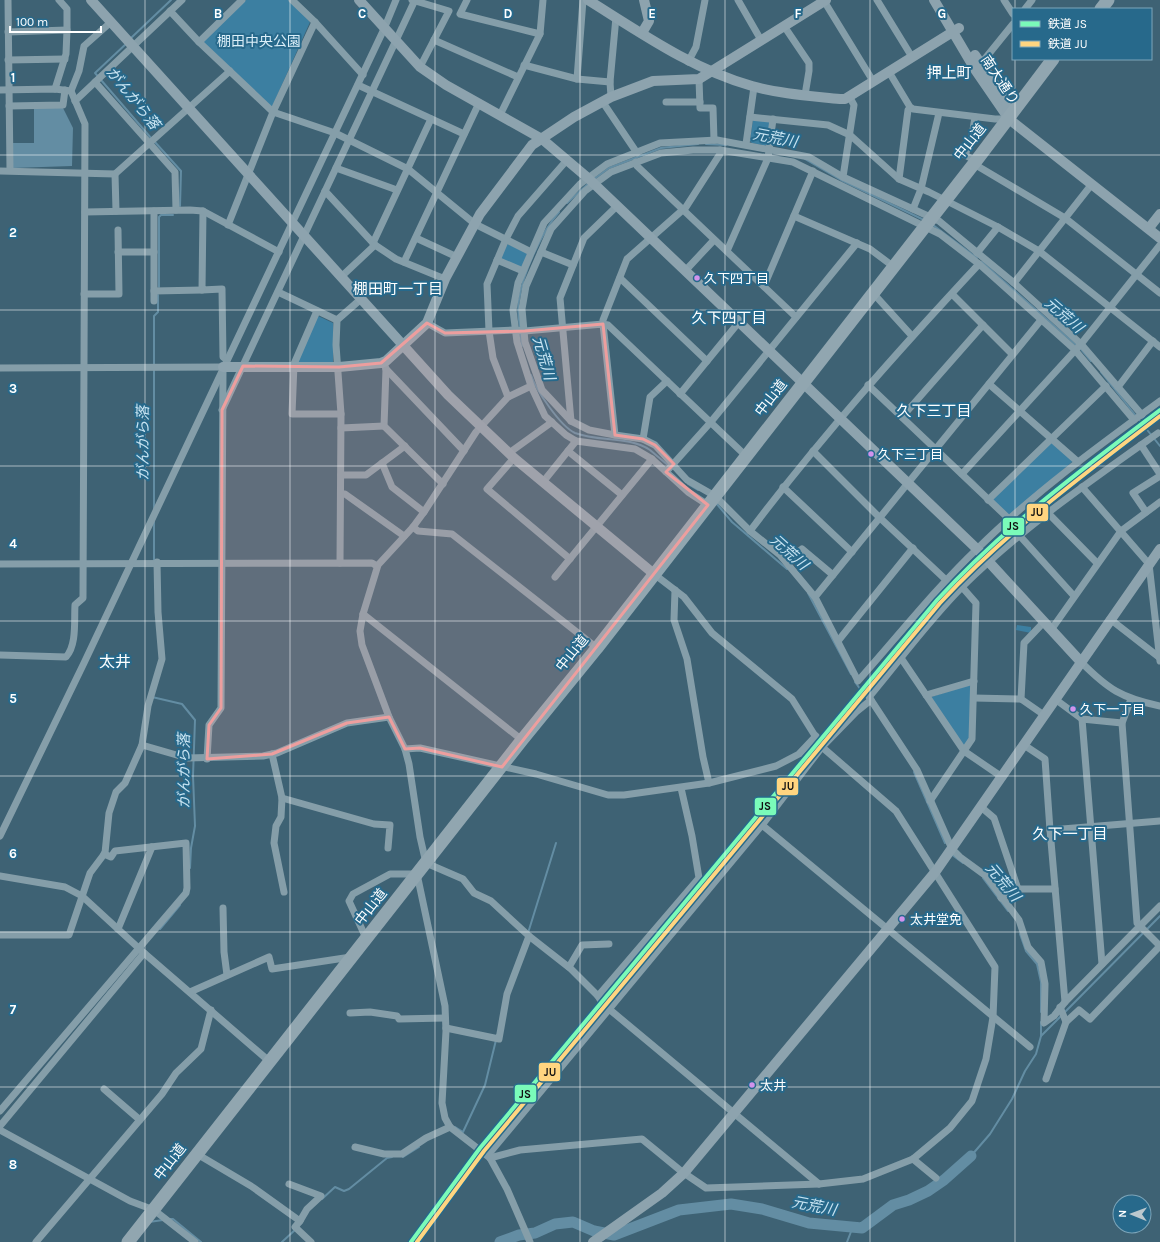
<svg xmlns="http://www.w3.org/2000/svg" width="1160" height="1242" font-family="Karla,'Noto Sans JP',sans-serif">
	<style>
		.green { fill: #3c7fa1 }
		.water { fill: #638da3 }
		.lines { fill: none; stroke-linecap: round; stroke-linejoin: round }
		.stream { stroke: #638da3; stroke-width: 2 }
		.river { stroke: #638da3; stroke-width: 11 }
		.street { stroke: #859ea9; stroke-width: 7 }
		.secondary { stroke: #8da3ae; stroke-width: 10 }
		.highway { stroke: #91a6b0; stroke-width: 13 }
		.rail-1-casing { stroke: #27698b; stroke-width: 7 }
		.rail-2-casing { stroke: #27698b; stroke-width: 7 }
		.rail-1 { stroke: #7afbb9; stroke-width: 4 }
		.rail-2 { stroke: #ffd580; stroke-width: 4 }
		.marked { fill: #ed9e9e; fill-opacity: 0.2; stroke: #ed9e9e; stroke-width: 3; stroke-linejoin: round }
		.grid { fill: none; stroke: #fff; stroke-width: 1; stroke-opacity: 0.55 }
		.bus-dot { fill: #d193ec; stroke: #27698b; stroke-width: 1.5 }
		.labels { text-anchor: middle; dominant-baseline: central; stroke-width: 4; stroke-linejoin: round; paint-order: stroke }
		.bus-label { font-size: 13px; fill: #fff; stroke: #27698b; text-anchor: start }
		.park-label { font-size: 14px; fill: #daeef8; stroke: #27698b }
		.street-label { font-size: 14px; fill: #fff; stroke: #27698b }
		.neighbourhood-label { font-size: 15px; fill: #fff; stroke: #27698b }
		.water-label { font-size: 15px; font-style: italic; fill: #c8e4f2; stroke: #27698b }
		.quarter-label { font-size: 16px; fill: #fff; stroke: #27698b }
		.grid-label { font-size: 13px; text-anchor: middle; font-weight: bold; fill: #fff; stroke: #27698b; stroke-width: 4; stroke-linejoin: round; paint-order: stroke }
		.line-badge { stroke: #27698b; stroke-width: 1.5 }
		.pale-badge-label { font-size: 11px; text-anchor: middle; font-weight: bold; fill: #111 }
	</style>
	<rect width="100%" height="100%" fill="#3e6274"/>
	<!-- green -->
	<g class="green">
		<polygon points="246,0 290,0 310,22 272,107 203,42"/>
		<polygon points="753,119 770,121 768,146 752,143 750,141"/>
		<polygon points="507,244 528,252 521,269 500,260"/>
		<polygon points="318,316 333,323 333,363 297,363"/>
		<polygon points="1052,442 1072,459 1072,462 1011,514 1007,514 992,499"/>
		<polygon points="1017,625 1031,627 1031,633 1016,630"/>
		<polygon points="971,684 970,738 964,746 931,697"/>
	</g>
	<!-- water -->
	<polygon class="water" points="34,106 62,106 73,128 72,166 13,168 11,143 34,143"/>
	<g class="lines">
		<!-- stream -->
		<g class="stream">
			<polyline points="131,38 171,0"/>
			<polyline points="127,43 95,73 151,138"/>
			<polyline points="154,141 181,171 180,206"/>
			<polyline points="706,144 726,145"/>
			<polyline points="805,159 841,180 924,220"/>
			<polyline points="594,179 609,168 661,148 698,144"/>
			<polyline points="567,203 589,183"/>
			<polyline points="933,225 977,258"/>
			<polyline points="982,262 1076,345"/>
			<polyline points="159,287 159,217 161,215 173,215"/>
			<path d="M520,328C519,319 517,309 519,300C522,275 542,231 559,212"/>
			<polyline points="520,333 522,346"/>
			<polyline points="1080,348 1091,361"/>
			<polyline points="154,365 154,316 158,312 158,295"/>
			<polyline points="154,369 154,509"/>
			<polyline points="1101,372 1160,446"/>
			<path d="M531,375C536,390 560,426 575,433C599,442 629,436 650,450C656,455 663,461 669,466"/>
			<polyline points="688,484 698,490"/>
			<polyline points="716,503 732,522 787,569"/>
			<polyline points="154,521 154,561"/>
			<polyline points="808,593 851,674"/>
			<polyline points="855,682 866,697"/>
			<polyline points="152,697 182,704 195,720 193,776 195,826 191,848 190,868"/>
			<polyline points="914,772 945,843"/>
			<polyline points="951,854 963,863"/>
			<polyline points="983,878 1008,911"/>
			<polyline points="160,929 180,905"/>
			<polyline points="528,933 556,843"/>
			<polyline points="1020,934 1026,951 1037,964 1041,982 1041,1012"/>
			<polyline points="1064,1013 1160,916"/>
			<polyline points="1041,1036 1061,1016"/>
			<polyline points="455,1127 463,1132 485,1085 496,1040"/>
			<polyline points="971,1156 990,1134 1012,1099 1025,1071 1036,1054 1041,1036 1041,1022"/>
			<polyline points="403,1157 419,1147"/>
			<polyline points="322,1199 335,1187 344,1191 349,1189 387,1158 392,1157"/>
			<polyline points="169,1219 173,1219 201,1242"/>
			<polyline points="149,1222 163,1220"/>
			<polyline points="282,1242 296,1229"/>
			<polyline points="847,1242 852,1229"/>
		</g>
		<!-- river -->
		<polyline class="river" points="500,1242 519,1235 535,1233 555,1224 573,1222 594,1231 614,1235 679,1210 731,1204 762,1209 809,1223 862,1228 893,1205 909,1200 928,1191 944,1180 971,1156"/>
		<!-- street -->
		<g class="street">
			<polyline points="8,0 10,170"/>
			<polyline points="59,0 67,9 67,30"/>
			<polyline points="292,0 315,22 363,75"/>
			<polyline points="412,0 449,11 420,67"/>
			<polyline points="467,0 460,14 540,34"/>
			<polyline points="738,0 761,40"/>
			<polyline points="877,0 912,57"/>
			<polyline points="1004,0 1013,14"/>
			<polyline points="824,1 873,81"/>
			<polyline points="1025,9 1032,0"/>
			<polyline points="170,11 199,42 273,112 335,133 408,169 475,224 531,252"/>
			<polyline points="784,26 809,63 809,71 805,95"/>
			<polyline points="8,32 67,30 66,54 55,89"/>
			<polyline points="434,40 518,77"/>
			<polyline points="199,42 242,0"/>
			<polyline points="8,60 65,59"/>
			<polyline points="688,62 696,47 705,0"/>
			<polyline points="524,65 577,79 610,82"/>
			<polyline points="979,66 1013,24"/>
			<polyline points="889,72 910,107 913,109 995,119 1008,119"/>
			<polyline points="577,79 583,0"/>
			<polyline points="699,79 700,108 713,108 714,140"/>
			<polyline points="95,82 175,172 176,210"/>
			<polyline points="358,85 464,134"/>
			<polyline points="0,90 55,89 71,91"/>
			<polyline points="849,96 854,105 843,177 939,221 1014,283 1081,344 1142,415"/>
			<polyline points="611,97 610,82 616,17"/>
			<polyline points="75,101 182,0"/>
			<polyline points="602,101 637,153"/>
			<polyline points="666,102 700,102"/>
			<polyline points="9,106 63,105 65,90"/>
			<polyline points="500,115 540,34 543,0"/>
			<polyline points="750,117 828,125 850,135 899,179 929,192 998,227 1039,251 1160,347"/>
			<polyline points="975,117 972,136 965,155 976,161"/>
			<polyline points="746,144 754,87"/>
			<polyline points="720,150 720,154 686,207 627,259 603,320 603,324 608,325 746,456"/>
			<polyline points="636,162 637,166 796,317"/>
			<polyline points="974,164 1065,218 1160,293"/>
			<polyline points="336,168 397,190"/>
			<polyline points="0,171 115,174 230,71"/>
			<polyline points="115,174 116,211"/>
			<polyline points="899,179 908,110 910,108"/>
			<polyline points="325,191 375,245 396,259 445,279"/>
			<polyline points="913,209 921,189 939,113"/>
			<polyline points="203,211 202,290 222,289 223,357 227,360"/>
			<polyline points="85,212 190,210 203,211 279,252"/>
			<polyline points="794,216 870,249 894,267"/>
			<polyline points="228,225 273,112 315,22"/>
			<polyline points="416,238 457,257"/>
			<polyline points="373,243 431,119"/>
			<polyline points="727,251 768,158 773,119"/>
			<polyline points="118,252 154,252"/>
			<polyline points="541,252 573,265"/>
			<polyline points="977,253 998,227"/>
			<polyline points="497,260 523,271"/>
			<polyline points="404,262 479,103"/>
			<polyline points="685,271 714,240"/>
			<polyline points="341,277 375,245"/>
			<polyline points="620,278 707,361"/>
			<polyline points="1014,283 1092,184"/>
			<polyline points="764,286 813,171"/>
			<polyline points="154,291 202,290"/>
			<polyline points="278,292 337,320"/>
			<polyline points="873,293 912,336"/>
			<polyline points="84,294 119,294 118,230"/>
			<polyline points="952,294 1012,354"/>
			<polyline points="154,301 154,211"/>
			<polyline points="317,311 294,364 292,414 341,414"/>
			<path d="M427,323L445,333L515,330L525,331L603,324L615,435L643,439L655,445L687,480L715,496L750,531L780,555L815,597L858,681C898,636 935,589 978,548C1034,493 1097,447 1160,401"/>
			<polyline points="384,363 386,369 384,426 443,484"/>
			<polyline points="0,368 223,367"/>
			<polyline points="386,369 464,451"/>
			<polyline points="989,384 1078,462"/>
			<polyline points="868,385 1009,519"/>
			<polyline points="531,386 545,416 566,435 576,441 635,449 652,459 688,492 708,505"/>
			<polyline points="1118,387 1153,341"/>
			<polyline points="680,394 739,322"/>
			<polyline points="508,397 493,358 489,331 487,284 506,239 518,216 567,160"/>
			<polyline points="222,410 415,0"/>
			<polyline points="902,417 983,325"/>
			<polyline points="571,421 560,298 584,238 617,206"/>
			<polyline points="341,428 384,426"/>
			<polyline points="615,435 589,430 571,421 542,390 525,342 522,309 526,286 551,229 585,191 611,172 661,153 693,150 720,150 793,162 940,234 979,264 1074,349 1134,420"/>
			<polyline points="643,439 650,397 667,381"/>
			<polyline points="1141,445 1160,474"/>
			<polyline points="568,451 622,495"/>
			<polyline points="813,451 879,517 946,580"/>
			<polyline points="509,453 552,422"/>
			<polyline points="514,458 487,489 570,559"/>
			<polyline points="382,463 392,487 424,512"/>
			<polyline points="666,472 710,423 857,243"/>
			<polyline points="962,474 1081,344 1160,245"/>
			<polyline points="341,475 366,475 405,446"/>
			<polyline points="543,482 576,441"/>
			<polyline points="783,487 852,552"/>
			<polyline points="1082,487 1149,564 1160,661"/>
			<polyline points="341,494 345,494 404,536"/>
			<polyline points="988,500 1106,386"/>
			<polyline points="1146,512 1133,493 1160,476"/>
			<polyline points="1048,513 1097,563"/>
			<polyline points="413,527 418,531 452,534 597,648"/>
			<path d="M750,531C821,437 899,350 979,264"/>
			<polyline points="1019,535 1074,596"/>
			<polyline points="787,562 802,549 833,575"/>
			<polyline points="340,563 341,414 336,345 337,320 361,299"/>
			<polyline points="0,564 372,563 377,566"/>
			<polyline points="555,577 652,459"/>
			<polyline points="675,590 674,620 687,659 703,757 709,783"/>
			<polyline points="815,597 1041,320"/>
			<polyline points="363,614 522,740"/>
			<polyline points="1110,619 1160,658"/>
			<polyline points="1044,622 1024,643 1021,699 1044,715"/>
			<polyline points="1051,630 1121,531 1160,502"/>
			<polyline points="838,641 913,548"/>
			<path d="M0,655L66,657C77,645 74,621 75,605L83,598L85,124L71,91L79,71L84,46L111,22"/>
			<polyline points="901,658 964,751 1002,777"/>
			<path d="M1081,662C1108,689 1121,698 1160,706"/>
			<polyline points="926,695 974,681"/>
			<polyline points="974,698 1021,699"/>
			<polyline points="1055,699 1082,719 1122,723"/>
			<polyline points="1082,719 1102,964"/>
			<polyline points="142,745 187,758 263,756 277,753 347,723 389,717"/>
			<polyline points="1024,745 1045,759 1050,830 1160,821"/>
			<polyline points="405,749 420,748 536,774 608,795 624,795 709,783 776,766 799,754 816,736"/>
			<polyline points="272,754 282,798 281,817 276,826 274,843 284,892"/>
			<polyline points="207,759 209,725 221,708 223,371"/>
			<polyline points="282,798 374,824 390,825 388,848"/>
			<polyline points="930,801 972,739 976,603 962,587"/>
			<polyline points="981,807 994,818 1018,889"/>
			<polyline points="762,825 1030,1047"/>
			<polyline points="1050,830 1065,1002 1140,926 1137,923 1122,723 1131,699"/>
			<polyline points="0,836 84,663 384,29 396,0"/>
			<polyline points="0,876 65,887 82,896 144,953 269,1061"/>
			<polyline points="1001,898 1013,889 1055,889"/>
			<polyline points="223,908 224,952 227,975"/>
			<polyline points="118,929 152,847"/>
			<polyline points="0,935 69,935 90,873 105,853 109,813 116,792 125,783 142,745 148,706 162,659 158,612 157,562"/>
			<polyline points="366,938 349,901 353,894 390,874 417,874 445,1006 446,1031 442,1103 445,1118 450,1127 490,1158 507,1189 530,1242"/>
			<polyline points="569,967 582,945 609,944"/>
			<polyline points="190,992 269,957 272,969 351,957"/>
			<polyline points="598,996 699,878 692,836 681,788"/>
			<path d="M1065,1002L1054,1016L1044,1023L1045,984L1041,962L1028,947L1019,920L986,876L960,857L952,849L917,770L869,697C900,660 929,620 963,586C1022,528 1090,481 1158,433"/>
			<polyline points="609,1009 819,1184"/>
			<polyline points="607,1011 598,996 571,969 529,936 491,901 474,893 463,879 426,863 420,837 409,764 405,749 389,717 362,645 360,631 363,614 378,565 413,527 424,512 476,432 508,397 531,386 517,342 513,310 518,283 544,223 580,184 607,164 660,143 717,140 809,157 843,177"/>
			<polyline points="350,1013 370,1012 397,1016 399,1019 445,1018"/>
			<polyline points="1066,1022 1079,1010 1090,1019 1160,946 1140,926 1160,906"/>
			<polyline points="446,1028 499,1039 507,994 529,936"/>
			<polyline points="1046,1079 1066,1022 1060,1007"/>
			<polyline points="104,1089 140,1120"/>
			<polyline points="0,1111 186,893 187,888 186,843 115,851 111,857 104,854"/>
			<polyline points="0,1126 144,953"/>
			<polyline points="0,1130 130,1201 154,1210 195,1242"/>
			<polyline points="355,1147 384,1154 402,1154 426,1138 450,1127"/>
			<polyline points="197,1154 251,1186 300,1221 295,1227 311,1242"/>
			<polyline points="488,1155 762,825 822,747 856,712 871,700"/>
			<polyline points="490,1158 520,1150 642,1139 681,1171 706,1188 819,1184 863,1179 913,1159 950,1128 972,1101 986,1059 993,1017 995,967 896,811 822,747 792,699 712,633 684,597 654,574"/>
			<polyline points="913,1159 936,1178"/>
			<polyline points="289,1184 321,1196 307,1209 300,1221"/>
			<polyline points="36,1242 162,1094 176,1073 201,1049 211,1010"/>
		</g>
		<!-- secondary -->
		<g class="secondary">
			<polyline points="91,0 448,395 514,458 654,574"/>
			<polyline points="359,0 420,67 446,85 542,139 588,178 977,549 1081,662"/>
			<path d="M588,0C641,33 692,69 752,86C779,94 812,96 840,99H845L959,28"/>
			<polyline points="934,0 976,71 1009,119 1160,238"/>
			<polyline points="642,33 649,21 644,0"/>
			<polyline points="975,55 1006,101 1009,119"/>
			<polyline points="1149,228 1160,214"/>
			<polyline points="223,367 339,367 381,363 386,361 427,323 445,279 480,214 532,145 574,117 611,97 653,81 699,79 826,0"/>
			<polyline points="593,1242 662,1193 684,1173 936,871 1160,549"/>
		</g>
		<!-- highway -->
		<g class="highway">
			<polyline points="1101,9 1108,0"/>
			<polyline points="128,1242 522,740 597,648 976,161 1053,59"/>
		</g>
		<defs>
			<path id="rail-1" d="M411,1242L480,1148L937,600C1004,527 1081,470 1160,410"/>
			<path id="rail-2" d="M417,1242L484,1151L940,603C1006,532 1083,475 1160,416"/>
		</defs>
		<!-- rail-1 casing -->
		<use href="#rail-1" class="rail-1-casing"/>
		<!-- rail-2 casing -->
		<use href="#rail-2" class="rail-2-casing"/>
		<!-- rail-1 -->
		<use href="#rail-1" class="rail-1"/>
		<!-- rail-2 -->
		<use href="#rail-2" class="rail-2"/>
	</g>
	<!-- marked area -->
	<path class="marked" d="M427,323L445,333L525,331L603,324L615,435L643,439L655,445L674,464L666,472L708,505L502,767L420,748L405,749L389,717L347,723L272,754L207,759L209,725L221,708L222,410L243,366L339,367L381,363Z"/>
	<!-- grid -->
	<path class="grid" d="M145,0V1242M290,0V1242M435,0V1242M580,0V1242M725,0V1242M870,0V1242M1015,0V9M1015,59V1242M0,155H1160M0,310H1160M0,466H1160M0,621H1160M0,776H1160M0,932H1160M0,1087H1160"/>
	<!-- markers -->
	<g class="bus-dot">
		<circle cx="697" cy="278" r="3.5"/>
		<circle cx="871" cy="454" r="3.5"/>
		<circle cx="1073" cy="709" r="3.5"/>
		<circle cx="902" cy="919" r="3.5"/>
		<circle cx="752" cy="1085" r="3.5"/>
	</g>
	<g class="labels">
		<!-- bus labels -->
		<g class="bus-label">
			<text x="704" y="278">久下四丁目</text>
			<text x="878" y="454">久下三丁目</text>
			<text x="1080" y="709">久下一丁目</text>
			<text x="910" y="919">太井堂免</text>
			<text x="760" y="1085">太井</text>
		</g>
		<!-- park labels -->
		<g class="park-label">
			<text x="259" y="41">棚田中央公園</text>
		</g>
		<!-- street labels -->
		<g class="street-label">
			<text transform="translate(1000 80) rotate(56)">南大通り</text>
			<text transform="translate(970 142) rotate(-52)">中山道</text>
			<text transform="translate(771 398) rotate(-52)">中山道</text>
			<text transform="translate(572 653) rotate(-51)">中山道</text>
			<text transform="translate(371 907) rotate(-52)">中山道</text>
			<text transform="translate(170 1162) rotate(-52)">中山道</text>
		</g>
		<!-- neighbourhood labels -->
		<g class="neighbourhood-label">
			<text x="949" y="73">押上町</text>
			<text x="398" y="289">棚田町一丁目</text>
			<text x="729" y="318">久下四丁目</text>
			<text x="934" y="411">久下三丁目</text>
			<text x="1070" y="834">久下一丁目</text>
		</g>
		<!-- water labels -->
		<g class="water-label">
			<text transform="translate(133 98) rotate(51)">がんがら落</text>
			<text transform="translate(775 138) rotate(11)">元荒川</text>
			<text transform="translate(1064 315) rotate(41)">元荒川</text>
			<text transform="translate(544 358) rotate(74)">元荒川</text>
			<text transform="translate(143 443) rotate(-90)">がんがら落</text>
			<text transform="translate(789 552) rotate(42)">元荒川</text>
			<text transform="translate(184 771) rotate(-90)">がんがら落</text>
			<text transform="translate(1003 882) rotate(50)">元荒川</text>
			<text transform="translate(814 1206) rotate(11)">元荒川</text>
		</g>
		<!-- quarter labels -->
		<g class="quarter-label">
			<text x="115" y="661">太井</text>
		</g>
	</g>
	<g class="grid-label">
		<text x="218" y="18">B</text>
		<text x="362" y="18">C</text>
		<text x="508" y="18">D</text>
		<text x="652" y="18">E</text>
		<text x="798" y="18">F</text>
		<text x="942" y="18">G</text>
		<text x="13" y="82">1</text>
		<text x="13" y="237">2</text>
		<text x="13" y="393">3</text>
		<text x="13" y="548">4</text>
		<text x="13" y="703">5</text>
		<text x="13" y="858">6</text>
		<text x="13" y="1014">7</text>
		<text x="13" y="1169">8</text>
	</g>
	<g class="line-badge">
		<rect x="1026" y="503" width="23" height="19" rx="4" fill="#ffd580"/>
		<rect x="1002" y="517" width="23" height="19" rx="4" fill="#7afbb9"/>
		<rect x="776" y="777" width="23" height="19" rx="4" fill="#ffd580"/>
		<rect x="754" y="797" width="23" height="19" rx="4" fill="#7afbb9"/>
		<rect x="538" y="1062" width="23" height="20" rx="4" fill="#ffd580"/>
		<rect x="514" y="1084" width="23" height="19" rx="4" fill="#7afbb9"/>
	</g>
	<g class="pale-badge-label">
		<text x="1037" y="516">JU</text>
		<text x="1013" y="530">JS</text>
		<text x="788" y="790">JU</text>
		<text x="765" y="810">JS</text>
		<text x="550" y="1076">JU</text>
		<text x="525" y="1098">JS</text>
	</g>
	<!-- legend -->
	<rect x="1012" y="8" width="140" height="52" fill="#27698b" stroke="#7da5b9"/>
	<rect x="1020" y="21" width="20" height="6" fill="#7afbb9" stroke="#7da5b9"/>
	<text x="1048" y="28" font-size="12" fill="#ffffff">鉄道 JS</text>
	<rect x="1020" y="41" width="20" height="6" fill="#ffd580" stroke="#7da5b9"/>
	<text x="1048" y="48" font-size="12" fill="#ffffff">鉄道 JU</text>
	<!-- north arrow -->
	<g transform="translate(1132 1214) rotate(271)"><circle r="19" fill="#27698b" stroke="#7da5b9"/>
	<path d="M0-3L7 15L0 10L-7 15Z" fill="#bbc8ce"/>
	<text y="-6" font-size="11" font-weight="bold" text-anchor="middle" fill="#ffffff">N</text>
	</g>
	<!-- scale -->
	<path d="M10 26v6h91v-6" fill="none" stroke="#ffffff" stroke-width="2"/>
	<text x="16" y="26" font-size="12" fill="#ffffff" stroke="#27698b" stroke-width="3" paint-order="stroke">100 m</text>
</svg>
